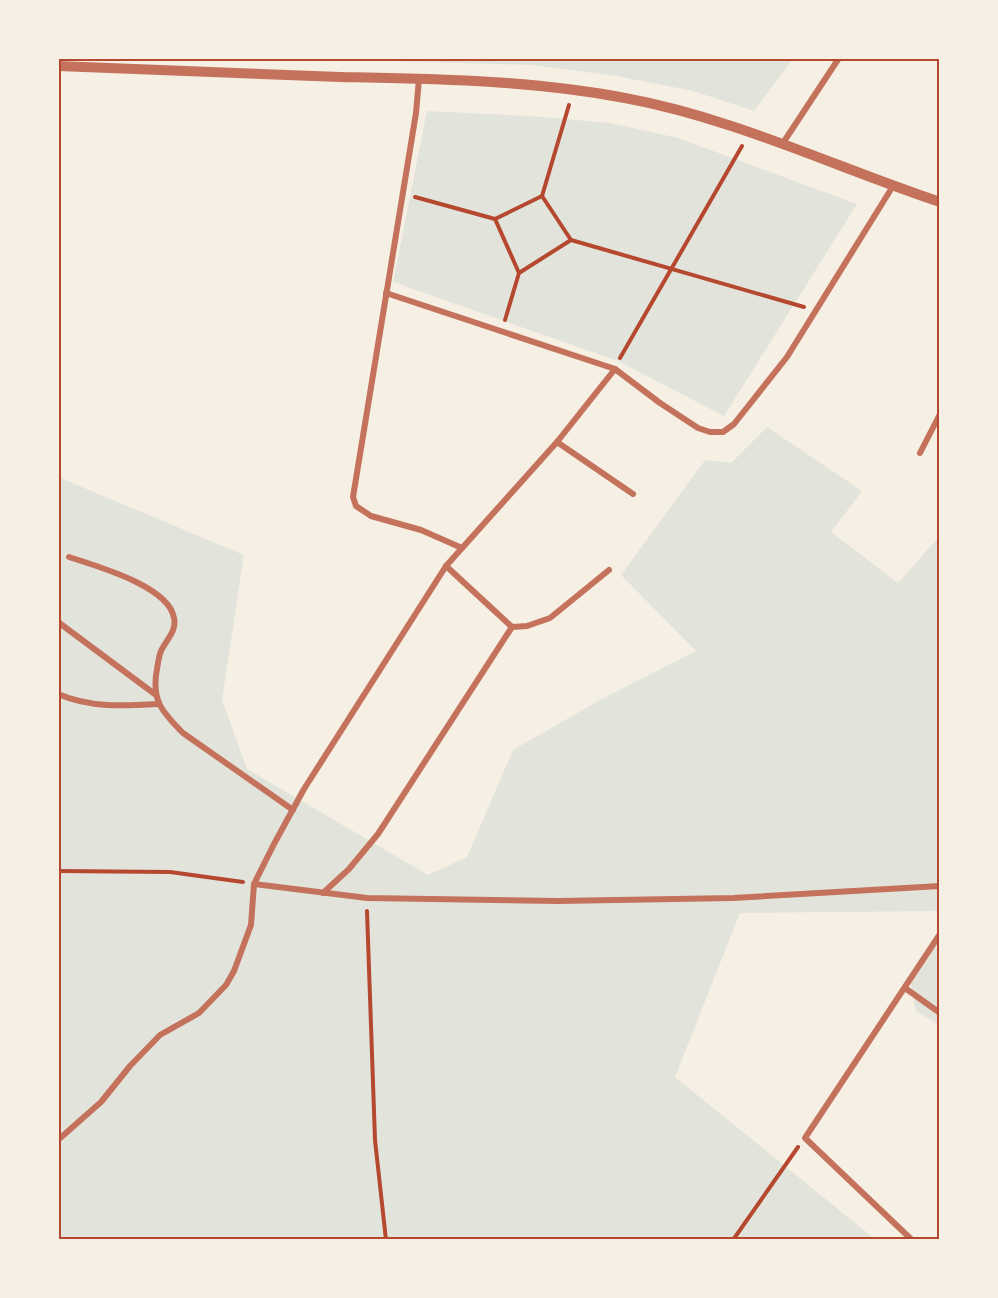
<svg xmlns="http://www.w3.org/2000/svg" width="998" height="1298" font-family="Roboto,sans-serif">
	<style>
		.green { fill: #e2e4dc }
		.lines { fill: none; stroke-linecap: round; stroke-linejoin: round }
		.path { stroke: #b5482f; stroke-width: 4 }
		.minor { stroke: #c5725c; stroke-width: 6 }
		.tertiary { stroke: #c5725c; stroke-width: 10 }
		.neatline { fill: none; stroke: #b5482f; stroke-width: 2 }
	</style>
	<rect width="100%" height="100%" fill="#f6efe4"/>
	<!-- green -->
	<g class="green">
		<polygon points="316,59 793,59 754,111 693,91 616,76 532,65"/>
		<polygon points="427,111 531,116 610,123 678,138 857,204 724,416 618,361 393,282"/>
		<polygon points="767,427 862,491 831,532 898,583 939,537 939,911 740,913 675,1077 875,1239 59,1239 58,477 244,555 222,700 247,769 428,875 467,857 513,750 600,700 696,651 621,575 705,460 731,463"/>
		<polygon points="939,941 939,1025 916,1011 911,984"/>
	</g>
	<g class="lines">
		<!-- path -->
		<g class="path">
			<polyline points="542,196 569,105"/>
			<polyline points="415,197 495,219"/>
			<polyline points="571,240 804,307"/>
			<polyline points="505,320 519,273 495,219 542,196 571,240 519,273"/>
			<polyline points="620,358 742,146"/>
			<polyline points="58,871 170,872 243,882"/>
			<polyline points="367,911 375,1140 386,1240"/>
			<polyline points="733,1240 798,1147"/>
		</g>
		<!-- minor -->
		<g class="minor">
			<polyline points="419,79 416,113 353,497 356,506 371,516 421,530 462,548"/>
			<polyline points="783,143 839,58"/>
			<polyline points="386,293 615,369 660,403 698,428 710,432 723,432 734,424 787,357 893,186"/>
			<polyline points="557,442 633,494"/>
			<polyline points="920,453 940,414"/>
			<path d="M69,557C96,566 169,586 174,618C177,631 166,640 161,651C159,656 158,663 157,669C151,700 162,712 183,733L293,810"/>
			<polyline points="446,566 512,627 527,626 550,618 609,570"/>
			<polyline points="58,622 156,695"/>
			<path d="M58,694C90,708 124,706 158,704"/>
			<polyline points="254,884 367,898 558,901 733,898 940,886"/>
			<polyline points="323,893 349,869 378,834 512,627"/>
			<polyline points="905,988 940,1013"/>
			<polyline points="58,1140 101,1102 130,1066 160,1035 199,1013 226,985 234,971 251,925 254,884 274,844 304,789 446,566 557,442 615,369"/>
			<polyline points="912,1240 805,1138 940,934"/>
		</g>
		<!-- tertiary -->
		<path class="tertiary" d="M58,66C152,70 246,74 340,77C435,79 532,80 625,98C734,118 835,167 940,202"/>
	</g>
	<!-- border -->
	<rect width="998" height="1298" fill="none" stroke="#f6efe4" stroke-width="120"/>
	<rect x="60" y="60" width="878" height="1178" class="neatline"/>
</svg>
